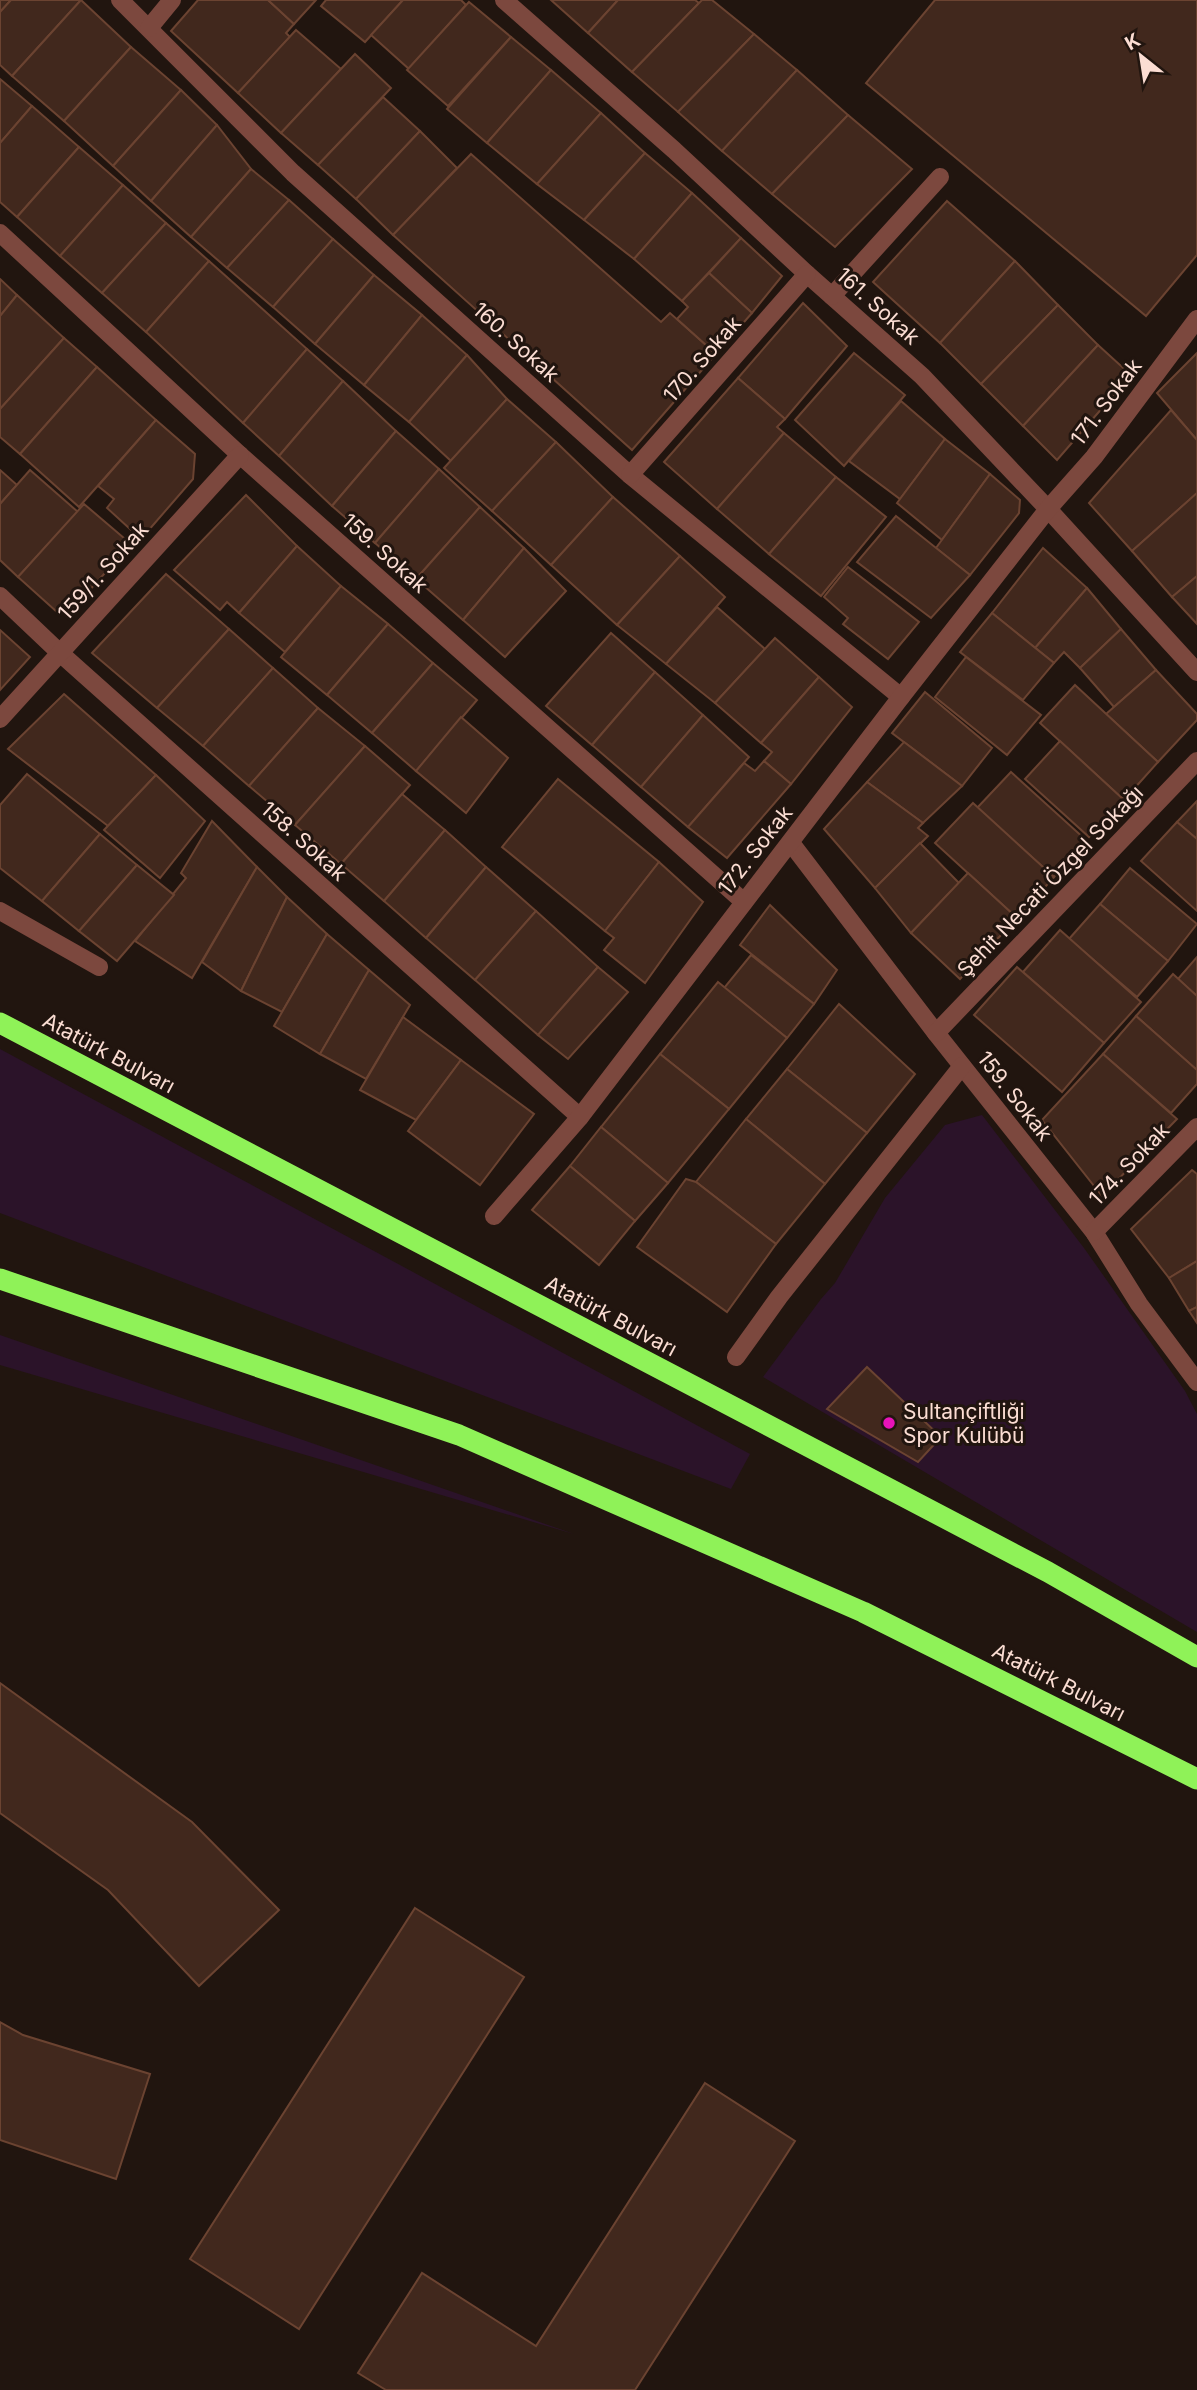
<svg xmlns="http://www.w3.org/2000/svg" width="1197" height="2390" font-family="Inter,sans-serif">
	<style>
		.green { fill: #2b1329 }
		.building { fill: #41281d; stroke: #6b4331; stroke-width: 2 }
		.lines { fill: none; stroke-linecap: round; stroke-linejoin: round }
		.minor { stroke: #7c483e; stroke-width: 18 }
		.highway { stroke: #8ff258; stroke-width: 21 }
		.poi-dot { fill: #e813b9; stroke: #21150f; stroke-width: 2.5 }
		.labels { text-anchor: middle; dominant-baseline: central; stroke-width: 6; stroke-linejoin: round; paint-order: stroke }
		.street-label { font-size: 21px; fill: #fbddd3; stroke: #21150f }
		.poi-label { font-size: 21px; fill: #fbddd3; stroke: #21150f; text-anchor: start }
	</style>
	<rect width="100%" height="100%" fill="#21150f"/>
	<!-- green -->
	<g class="green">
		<polygon points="0,1049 750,1454 731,1489 0,1213"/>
		<polygon points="982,1115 1084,1248 1185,1391 1197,1414 1197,1632 763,1377 821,1299 835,1283 885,1198 945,1125"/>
		<polygon points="0,1335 574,1534 0,1365"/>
	</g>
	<!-- building -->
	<g class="building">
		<polygon points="0,0 11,0 0,12"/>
		<polygon points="11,0 81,0 12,76 0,65 0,12"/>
		<polygon points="81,0 131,47 64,121 12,76"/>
		<polygon points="198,0 268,0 294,24 286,33 290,37 238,93 171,31"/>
		<polygon points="268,0 316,0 294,24"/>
		<polygon points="326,0 403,0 365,42 321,6"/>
		<polygon points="403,0 461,0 466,5 409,69 371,35"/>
		<polygon points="551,0 618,0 588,33"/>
		<polygon points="618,0 695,0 699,3 632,72 588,33"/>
		<polygon points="702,0 712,0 754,34 678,112 632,72"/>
		<polygon points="935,0 1197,0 1197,255 1146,316 866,83"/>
		<polygon points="469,2 511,37 448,106 407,70"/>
		<polygon points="296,30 341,69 281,133 238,93"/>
		<polygon points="754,34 797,70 722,151 678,112"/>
		<polygon points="511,37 551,70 487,143 447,109"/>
		<polygon points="131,47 181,90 113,166 64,121"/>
		<polygon points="355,54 391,88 318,165 281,133"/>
		<polygon points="551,70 601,113 537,184 487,143"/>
		<polygon points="797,70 848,115 772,194 722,151"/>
		<polygon points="0,79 32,106 0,143"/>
		<polygon points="181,90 217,125 151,201 113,166"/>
		<polygon points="383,97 420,131 356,199 318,165"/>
		<polygon points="32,106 79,147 17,217 0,202 0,143"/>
		<polygon points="601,113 645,153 584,220 537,184"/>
		<polygon points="848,115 912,169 835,247 772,194"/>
		<polygon points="217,125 251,169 191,237 151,201"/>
		<polygon points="420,131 457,168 393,235 356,199"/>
		<polygon points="79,147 123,185 60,256 17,217"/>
		<polygon points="645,153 692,193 634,259 584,220"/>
		<polygon points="471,154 661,322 670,313 716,354 632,450 393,235"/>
		<polygon points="251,169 289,200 227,268 191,237"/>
		<polygon points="123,185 166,223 102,293 60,256"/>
		<polygon points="692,193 741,238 682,301 634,259"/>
		<polygon points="289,200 333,239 273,307 227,268"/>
		<polygon points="947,201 1015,261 940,343 873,282"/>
		<polygon points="166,223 209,261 146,332 102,293"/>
		<polygon points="741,238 782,276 752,313 709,273"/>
		<polygon points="333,239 374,275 315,344 273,307"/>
		<polygon points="209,261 307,349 243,423 146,332"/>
		<polygon points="1015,261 1058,305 981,384 940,343"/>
		<polygon points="709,273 752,313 716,354 677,319 688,307 682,301"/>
		<polygon points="374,275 422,315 364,385 315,344"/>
		<polygon points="0,279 17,295 0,316"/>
		<polygon points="17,295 64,338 0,409 0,316"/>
		<polygon points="803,303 847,346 785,419 738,378"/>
		<polygon points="1058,305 1098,345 1023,426 981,384"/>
		<polygon points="422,315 467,355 409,422 364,385"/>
		<polygon points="64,338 97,367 20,454 0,437 0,409"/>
		<polygon points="1098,345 1131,375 1057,460 1023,426"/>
		<polygon points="307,349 343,381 279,456 243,423"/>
		<polygon points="854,353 905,395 844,466 795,420"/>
		<polygon points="1197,353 1197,440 1157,393"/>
		<polygon points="467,355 507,399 451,461 409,422"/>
		<polygon points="97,367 156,420 79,507 20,454"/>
		<polygon points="738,378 785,419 777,427 784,433 717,509 664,462"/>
		<polygon points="343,381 396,431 332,506 279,456"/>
		<polygon points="507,399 556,442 492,511 444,468"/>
		<polygon points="901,401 945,439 900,499 849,461"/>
		<polygon points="1171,410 1197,440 1197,493 1132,551 1089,503"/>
		<polygon points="156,420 195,454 193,479 141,539 107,508 114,499 98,486"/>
		<polygon points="396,431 439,469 375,543 332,506"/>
		<polygon points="784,433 836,477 769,554 717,509"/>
		<polygon points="945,439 990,474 942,540 897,503"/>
		<polygon points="556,442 613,497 551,565 492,511"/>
		<polygon points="439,469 480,507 416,579 375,543"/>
		<polygon points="0,470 17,485 0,504"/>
		<polygon points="30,470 78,512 18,577 0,560 0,504"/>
		<polygon points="990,474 1020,500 1019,513 970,575 936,548"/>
		<polygon points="836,477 886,517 821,596 769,554"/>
		<polygon points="1197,493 1197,576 1172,597 1132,551"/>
		<polygon points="246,495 297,546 239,613 227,602 220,610 174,570"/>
		<polygon points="613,497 680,556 617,625 551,565"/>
		<polygon points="84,504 131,544 70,612 57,612 18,577"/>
		<polygon points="480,507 524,548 463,620 416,579"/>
		<polygon points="896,516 970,575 931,618 857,562"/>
		<polygon points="297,546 341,586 285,652 239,613"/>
		<polygon points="524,548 566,591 505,657 463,620"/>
		<polygon points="1043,548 1087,588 1035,648 992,613"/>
		<polygon points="680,556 725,597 666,664 617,625"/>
		<polygon points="848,567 919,622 888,659 843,624 848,618 824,597"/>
		<polygon points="166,574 229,629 157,708 92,653"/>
		<polygon points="1197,576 1197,624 1172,597"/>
		<polygon points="341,586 388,624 327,695 281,657"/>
		<polygon points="1087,588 1121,629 1080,668 1064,652 1054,663 1035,648"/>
		<polygon points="717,607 765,649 715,703 666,664"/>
		<polygon points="992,613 1054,663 1023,700 960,652"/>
		<polygon points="388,624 433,663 372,733 327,695"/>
		<polygon points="229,629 273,668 203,746 157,708"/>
		<polygon points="1121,629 1156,670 1114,707 1080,668"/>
		<polygon points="0,630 30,657 0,690"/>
		<polygon points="611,633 655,672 592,745 546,706"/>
		<polygon points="775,638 819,677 761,743 715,703"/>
		<polygon points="966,657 1041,715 1007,755 935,697"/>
		<polygon points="433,663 477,700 416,771 372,733"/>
		<polygon points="273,668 318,708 249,786 203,746"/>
		<polygon points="1156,670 1197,714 1197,720 1158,762 1106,714"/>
		<polygon points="655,672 703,715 641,787 592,745"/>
		<polygon points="819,677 852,707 791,784 764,761 772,752 761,743"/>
		<polygon points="1075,685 1158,762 1124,800 1040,723"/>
		<polygon points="925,692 992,748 962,786 892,733"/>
		<polygon points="64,694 156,775 108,826 8,749"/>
		<polygon points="318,708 365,746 295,825 249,786"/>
		<polygon points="703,715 749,757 688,827 641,787"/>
		<polygon points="461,717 508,758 466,813 416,771"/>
		<polygon points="1060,741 1124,800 1089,837 1025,779"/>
		<polygon points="904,742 962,786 923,823 867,782"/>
		<polygon points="365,746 410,785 341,864 295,825"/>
		<polygon points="764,761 791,784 727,858 688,827 744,763 755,771"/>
		<polygon points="1011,772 1086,840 1054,877 977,808"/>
		<polygon points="27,774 100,834 42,901 0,868 0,805"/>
		<polygon points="156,775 205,821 160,878 104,830"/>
		<polygon points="558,779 659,862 605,931 502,847"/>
		<polygon points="867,782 923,823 918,828 928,836 875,888 824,829"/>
		<polygon points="402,794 445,830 384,901 341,864"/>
		<polygon points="1197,801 1197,839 1177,822"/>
		<polygon points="973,803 1054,877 1017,918 935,843"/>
		<polygon points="212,821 257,867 192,978 135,941 186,878 181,873"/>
		<polygon points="1177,822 1197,839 1197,911 1141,861"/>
		<polygon points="445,830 486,867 426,938 384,901"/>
		<polygon points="100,834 137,865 79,931 42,901"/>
		<polygon points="920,843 959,883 911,933 875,888"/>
		<polygon points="659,862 703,902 645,983 604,950 614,938 605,931"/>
		<polygon points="137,865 174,895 117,961 79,931"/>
		<polygon points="257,867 287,897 241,991 202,962"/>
		<polygon points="486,867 536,911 475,980 426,938"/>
		<polygon points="1130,868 1197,924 1168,961 1100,904"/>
		<polygon points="968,873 1017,918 960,979 911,933"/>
		<polygon points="287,897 327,934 282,1012 241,991"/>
		<polygon points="1100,904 1168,961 1137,997 1069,939"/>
		<polygon points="770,905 837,970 814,1004 740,945"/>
		<polygon points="536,911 598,967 538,1035 475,980"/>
		<polygon points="1060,930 1141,1002 1104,1043 1023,972"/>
		<polygon points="327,934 369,970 320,1054 274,1026"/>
		<polygon points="751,955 814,1004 787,1038 724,988"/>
		<polygon points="1197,957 1197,996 1178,979"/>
		<polygon points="598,967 628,992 568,1059 538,1035"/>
		<polygon points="1017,967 1104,1043 1062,1092 974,1015"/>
		<polygon points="369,970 410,1005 366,1079 320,1054"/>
		<polygon points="1173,974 1197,996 1197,1070 1136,1016"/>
		<polygon points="718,982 787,1038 729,1109 660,1054"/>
		<polygon points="839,1004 915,1074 867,1133 787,1069"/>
		<polygon points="1136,1016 1197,1070 1197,1084 1171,1113 1103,1054"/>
		<polygon points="403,1017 461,1060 416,1120 360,1090"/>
		<polygon points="660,1054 729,1109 668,1183 601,1127"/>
		<polygon points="1103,1054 1177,1119 1102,1196 1042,1120"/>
		<polygon points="461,1060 534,1114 480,1185 408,1131"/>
		<polygon points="787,1069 867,1133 825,1184 746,1119"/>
		<polygon points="746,1119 825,1184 776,1244 696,1182"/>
		<polygon points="601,1127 668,1183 635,1221 570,1166"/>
		<polygon points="570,1166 635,1221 599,1265 532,1210"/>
		<polygon points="1192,1170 1197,1174 1197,1261 1169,1278 1131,1229"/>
		<polygon points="686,1179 696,1182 776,1244 727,1312 637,1247"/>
		<polygon points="1197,1261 1197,1307 1189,1311 1169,1278"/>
		<polygon points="1197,1307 1197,1323 1189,1311"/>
		<polygon points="867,1367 941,1437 918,1462 827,1409"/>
		<polygon points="0,1683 192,1822 279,1910 199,1986 108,1890 0,1813"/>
		<polygon points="415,1908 524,1977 299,2329 190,2259"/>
		<polygon points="0,2022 23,2035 150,2074 116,2179 0,2140"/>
		<polygon points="705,2083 795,2141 635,2390 386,2390 358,2373 422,2273 536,2346"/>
	</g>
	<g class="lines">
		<!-- minor -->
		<g class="minor">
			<polyline points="120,0 293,173 630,475 901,697"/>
			<polyline points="504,0 674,150 807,274 922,376 1048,509 1197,672"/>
			<polyline points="149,28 172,0"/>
			<polyline points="0,233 240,455 744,902"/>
			<polyline points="832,296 940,177"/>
			<polyline points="630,475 807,274"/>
			<polyline points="0,596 60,653 580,1117"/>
			<polyline points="0,719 240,455"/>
			<polyline points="791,843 936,1033 1094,1232 1139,1304 1197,1382"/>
			<polyline points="0,911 99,967"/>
			<polyline points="936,1033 1197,761"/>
			<polyline points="494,1216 580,1117 901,697 1048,509 1094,457 1197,319"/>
			<polyline points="1094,1232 1197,1127"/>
			<polyline points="736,1357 779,1297 962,1066"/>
		</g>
		<!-- highway -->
		<g class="highway">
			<polyline points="0,1023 1048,1572 1197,1657"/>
			<polyline points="0,1279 459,1435 863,1612 1197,1779"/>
		</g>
	</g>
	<!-- markers -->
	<circle class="poi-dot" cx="889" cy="1423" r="7"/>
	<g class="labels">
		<!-- street labels -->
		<g class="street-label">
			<text transform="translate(878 306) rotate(42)">161. Sokak</text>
			<text transform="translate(516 342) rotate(42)">160. Sokak</text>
			<text transform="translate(702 359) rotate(-49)">170. Sokak</text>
			<text transform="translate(1106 402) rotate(-53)">171. Sokak</text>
			<text transform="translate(385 553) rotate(42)">159. Sokak</text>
			<text transform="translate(103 571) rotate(-48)">159/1. Sokak</text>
			<text transform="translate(304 841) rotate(42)">158. Sokak</text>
			<text transform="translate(755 850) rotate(-52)">172. Sokak</text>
			<text transform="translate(1050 881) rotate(-46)">Şehit Necati Özgel Sokağı</text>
			<text transform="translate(109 1053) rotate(28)">Atatürk Bulvarı</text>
			<text transform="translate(1015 1096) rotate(52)">159. Sokak</text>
			<text transform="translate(1129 1164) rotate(-46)">174. Sokak</text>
			<text transform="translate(611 1316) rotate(28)">Atatürk Bulvarı</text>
			<text transform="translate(1059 1682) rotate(27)">Atatürk Bulvarı</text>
		</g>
		<!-- poi labels -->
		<g class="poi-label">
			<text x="903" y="1411">Sultançiftliği<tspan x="903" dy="24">Spor Kulübü</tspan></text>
		</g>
	</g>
	<!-- north arrow -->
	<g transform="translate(1141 56) rotate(330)" stroke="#21150f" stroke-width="5" paint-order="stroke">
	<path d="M0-5L12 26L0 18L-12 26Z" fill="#fbddd3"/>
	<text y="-10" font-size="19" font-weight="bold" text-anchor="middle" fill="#fbddd3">K</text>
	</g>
</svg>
